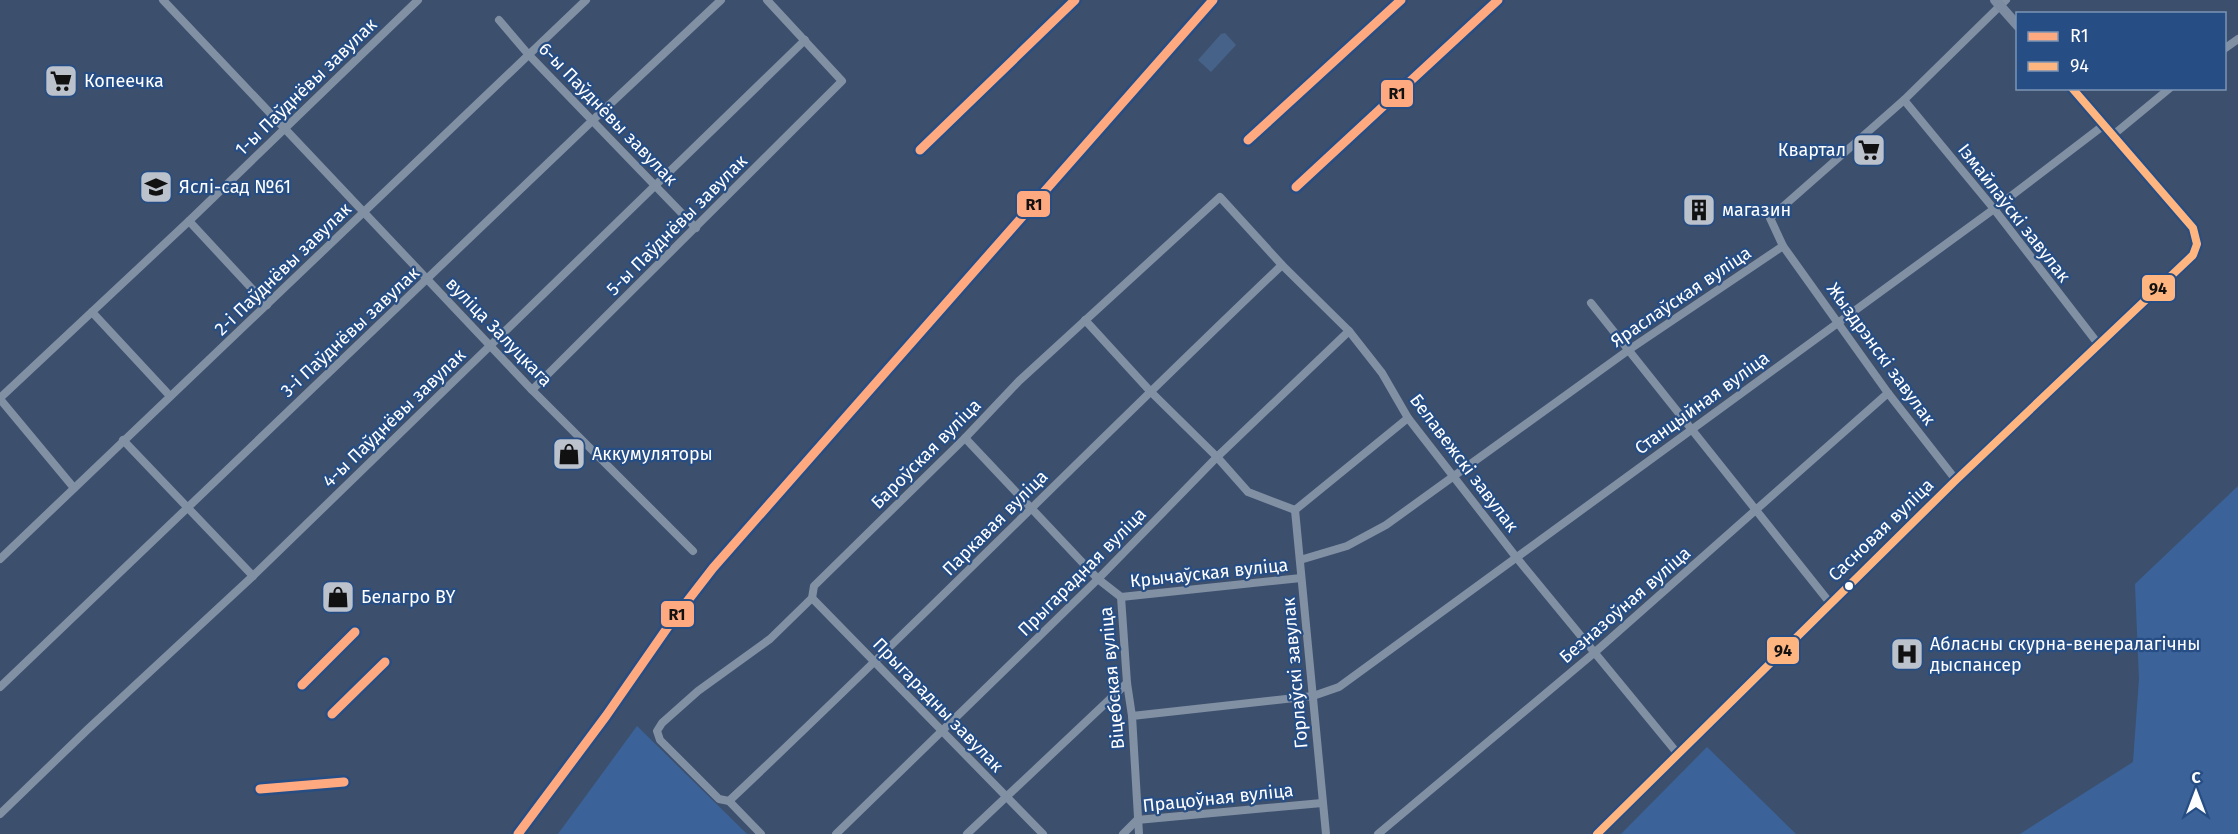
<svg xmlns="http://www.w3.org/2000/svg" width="2238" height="834" font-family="'Fira Sans',sans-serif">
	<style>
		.green { fill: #3b6399 }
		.water { fill: #476288 }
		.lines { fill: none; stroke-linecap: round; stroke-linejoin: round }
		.street { stroke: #8290a4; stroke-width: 8 }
		.secondary { stroke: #7d8ca1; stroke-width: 10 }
		.bus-1-casing { stroke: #264d84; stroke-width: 12 }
		.bus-1 { stroke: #ffb580; stroke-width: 8 }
		.rail-1-casing { stroke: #264d84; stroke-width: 14 }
		.rail-1 { stroke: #ffa980; stroke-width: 9 }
		.bus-dot { fill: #fff; stroke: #264d84; stroke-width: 2 }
		.labels { text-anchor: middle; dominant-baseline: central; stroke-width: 4.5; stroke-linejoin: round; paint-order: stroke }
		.poi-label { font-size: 18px; fill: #fff; stroke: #264d84; text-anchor: start }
		.street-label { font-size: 18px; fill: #fff; stroke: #264d84 }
		.line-badge { stroke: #264d84; stroke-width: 2 }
		.pale-badge-label { font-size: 16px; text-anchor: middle; font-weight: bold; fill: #111 }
	</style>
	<rect width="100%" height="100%" fill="#3c506e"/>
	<!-- green -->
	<g class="green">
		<polygon points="2238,486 2238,834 2020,834 2133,762 2139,679 2135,584"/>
		<polygon points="637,726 747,834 558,834"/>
		<polygon points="1707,747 1796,834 1621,834"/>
	</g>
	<!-- water -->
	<polygon class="water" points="1225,33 1236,45 1211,72 1198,60 1221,34"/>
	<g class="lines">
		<!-- street -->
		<g class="street">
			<polyline points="163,0 532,390 693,551"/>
			<polyline points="499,20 528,54 696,228"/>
			<polyline points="2224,49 2238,39"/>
			<polyline points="1904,100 1994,209 2099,345"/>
			<polyline points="2113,135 2170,88"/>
			<polyline points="189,221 267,305"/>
			<polyline points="1783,246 1888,393 1956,480"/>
			<polyline points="1591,303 1830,603"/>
			<polyline points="92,312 170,396"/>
			<polyline points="1085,320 1150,391 1217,457 1248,492 1295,510"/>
			<polyline points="532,390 842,81 767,0"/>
			<polyline points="0,398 189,221 418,0"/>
			<polyline points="0,399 74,488"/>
			<polyline points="965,438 1098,579 1121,597 1127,683 1132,716 1139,834"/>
			<polyline points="123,440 253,576"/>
			<polyline points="1295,510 1326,834"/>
			<polyline points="1295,510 1408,418"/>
			<polyline points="0,559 586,0"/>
			<polyline points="1300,560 1347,546 1386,525 1630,349 1783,246 1770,218 1904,100 2006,0"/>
			<polyline points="1121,597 1301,578"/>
			<polyline points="812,598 1043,834"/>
			<polyline points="0,687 593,120 721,0"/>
			<polyline points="1132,716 1313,696 1339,687 1994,209 2104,125"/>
			<path d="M729,801C916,625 1096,442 1282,265"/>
			<polyline points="0,814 87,730 253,576 805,40"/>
			<polyline points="761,834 729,801 719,799 660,740 657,731 662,723 698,691 770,639 812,598 814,586 965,438 1019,381 1220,197 1282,265 1349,331 1382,373 1408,418 1516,557 1678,754"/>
			<polyline points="836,834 1098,579 1217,457 1349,331"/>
			<polyline points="967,834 1127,683"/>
			<polyline points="1123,834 1137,820 1322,803"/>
			<polyline points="1378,834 1594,653 1888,393"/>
		</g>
		<!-- secondary -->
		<g class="secondary">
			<polyline points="1995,0 2018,26"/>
			<polyline points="1597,834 1956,480 2193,255 2197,244 2193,228 2072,88"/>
		</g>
		<defs>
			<polyline id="bus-1" points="1597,834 1956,480 2193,255 2197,244 2193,228 2072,88"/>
		</defs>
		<!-- bus-1 casing -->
		<use href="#bus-1" class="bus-1-casing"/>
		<!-- bus-1 -->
		<use href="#bus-1" class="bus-1"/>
		<defs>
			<g id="rail-1">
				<polyline points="1248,140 1401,0"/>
				<polyline points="920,150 1075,0"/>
				<polyline points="1296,187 1498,0"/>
				<polyline points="302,685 355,632"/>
				<polyline points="332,714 385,662"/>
				<polyline points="260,789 344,782"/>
				<polyline points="518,834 606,716 672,621 713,568 1213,0"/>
			</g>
		</defs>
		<!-- rail-1 casing -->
		<use href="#rail-1" class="rail-1-casing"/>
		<!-- rail-1 -->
		<use href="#rail-1" class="rail-1"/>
	</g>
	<!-- icons -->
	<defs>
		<symbol id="supermarket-square" viewBox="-11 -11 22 22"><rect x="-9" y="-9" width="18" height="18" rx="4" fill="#bbc2cc" stroke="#264d84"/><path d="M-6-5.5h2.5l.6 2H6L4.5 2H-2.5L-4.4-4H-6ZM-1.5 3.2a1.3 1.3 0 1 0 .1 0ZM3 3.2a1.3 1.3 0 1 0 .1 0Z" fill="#111"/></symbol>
		<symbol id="school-square" viewBox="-11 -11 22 22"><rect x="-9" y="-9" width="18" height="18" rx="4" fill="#bbc2cc" stroke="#264d84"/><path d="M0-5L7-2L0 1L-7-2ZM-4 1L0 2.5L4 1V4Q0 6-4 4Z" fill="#111"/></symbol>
		<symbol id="building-square" viewBox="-11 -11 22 22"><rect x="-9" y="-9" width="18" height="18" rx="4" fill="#bbc2cc" stroke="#264d84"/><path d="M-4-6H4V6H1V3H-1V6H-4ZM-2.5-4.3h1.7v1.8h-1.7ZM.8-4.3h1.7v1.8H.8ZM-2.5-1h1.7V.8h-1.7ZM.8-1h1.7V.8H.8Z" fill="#111"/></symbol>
		<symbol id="shop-square" viewBox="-11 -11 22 22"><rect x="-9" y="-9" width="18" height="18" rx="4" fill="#bbc2cc" stroke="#264d84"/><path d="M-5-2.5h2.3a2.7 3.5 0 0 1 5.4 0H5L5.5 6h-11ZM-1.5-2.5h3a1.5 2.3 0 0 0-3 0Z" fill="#111"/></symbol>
		<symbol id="hospital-square" viewBox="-11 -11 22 22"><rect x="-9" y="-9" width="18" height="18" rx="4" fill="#bbc2cc" stroke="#264d84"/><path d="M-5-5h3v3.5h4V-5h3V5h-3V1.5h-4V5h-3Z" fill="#111"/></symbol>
	</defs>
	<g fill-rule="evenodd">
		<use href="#supermarket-square" x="42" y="62" width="38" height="38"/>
		<use href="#supermarket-square" x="1850" y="131" width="38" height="38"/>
		<use href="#school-square" x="137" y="168" width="38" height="38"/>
		<use href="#building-square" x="1680" y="191" width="38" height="38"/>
		<use href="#shop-square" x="550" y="435" width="38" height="38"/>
		<use href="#shop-square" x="319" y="578" width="38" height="38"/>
		<use href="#hospital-square" x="1888" y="635" width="38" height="38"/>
	</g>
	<!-- markers -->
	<circle class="bus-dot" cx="1849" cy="586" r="5"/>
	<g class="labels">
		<!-- poi labels -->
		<g class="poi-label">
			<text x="84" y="81">Копеечка</text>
			<text x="1846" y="150" text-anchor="end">Квартал</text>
			<text x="179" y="187">Яслі-сад №61</text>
			<text x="1722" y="210">магазин</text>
			<text x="592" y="454">Аккумуляторы</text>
			<text x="361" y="597">Белагро BY</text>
			<text x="1930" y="644">Абласны скурна-венералагічны<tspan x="1930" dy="21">дыспансер</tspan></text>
		</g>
		<!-- street labels -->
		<g class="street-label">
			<text transform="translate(306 87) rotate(-44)">1-ы Паўднёвы завулак</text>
			<text transform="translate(608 114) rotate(46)">6-ы Паўднёвы завулак</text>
			<text transform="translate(2014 213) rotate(52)">Ізмайлаўскі завулак</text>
			<text transform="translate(677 225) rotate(-45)">5-ы Паўднёвы завулак</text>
			<text transform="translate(283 269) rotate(-44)">2-і Паўднёвы завулак</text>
			<text transform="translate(1681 297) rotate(-34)">Яраслаўская вуліца</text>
			<text transform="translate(350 332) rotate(-43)">3-і Паўднёвы завулак</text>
			<text transform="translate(499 332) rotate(46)">вуліца Залуцкага</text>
			<text transform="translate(1881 354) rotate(54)">Жыздрэнскі завулак</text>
			<text transform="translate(1702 403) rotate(-36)">Станцыйная вуліца</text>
			<text transform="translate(394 418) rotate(-44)">4-ы Паўднёвы завулак</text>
			<text transform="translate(926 454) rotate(-45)">Бароўская вуліца</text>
			<text transform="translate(1464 463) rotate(53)">Белавежскі завулак</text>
			<text transform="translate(995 523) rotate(-45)">Паркавая вуліца</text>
			<text transform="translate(1881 530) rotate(-44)">Сасновая вуліца</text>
			<text transform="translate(1082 572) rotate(-45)">Прыгарадная вуліца</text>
			<text transform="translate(1209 573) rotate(-6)">Крычаўская вуліца</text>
			<text transform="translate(1625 605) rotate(-41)">Безназоўная вуліца</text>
			<text transform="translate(1295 673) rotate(-95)">Горлаўскі завулак</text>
			<text transform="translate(1112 678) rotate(-95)">Віцебская вуліца</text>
			<text transform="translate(938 705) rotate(46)">Прыгарадны завулак</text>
			<text transform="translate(1218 798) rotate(-6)">Працоўная вуліца</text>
		</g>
	</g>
	<g class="line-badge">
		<rect x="1380" y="79" width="34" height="29" rx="6" fill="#ffa980"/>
		<rect x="1016" y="190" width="35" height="28" rx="6" fill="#ffa980"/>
		<rect x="2141" y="274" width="35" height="28" rx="6" fill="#ffb580"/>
		<rect x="660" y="600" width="35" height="28" rx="6" fill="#ffa980"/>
		<rect x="1766" y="636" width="34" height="29" rx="6" fill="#ffb580"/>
	</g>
	<g class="pale-badge-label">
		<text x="1397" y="99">R1</text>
		<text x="1034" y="210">R1</text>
		<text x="2158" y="294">94</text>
		<text x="677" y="620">R1</text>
		<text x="1783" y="656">94</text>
	</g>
	<!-- legend -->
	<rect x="2016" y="12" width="210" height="78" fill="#264d84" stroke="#7d94b5" stroke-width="1.5"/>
	<rect x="2028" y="32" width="30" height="9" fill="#ffa980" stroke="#7d94b5" stroke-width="1.5"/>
	<text x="2070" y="42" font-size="18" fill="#ffffff">R1</text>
	<rect x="2028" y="62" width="30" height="9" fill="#ffb580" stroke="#7d94b5" stroke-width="1.5"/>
	<text x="2070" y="72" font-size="18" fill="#ffffff">94</text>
	<!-- north arrow -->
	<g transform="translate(2196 792)" stroke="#264d84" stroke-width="4.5" paint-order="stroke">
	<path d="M0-4.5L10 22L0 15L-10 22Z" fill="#ffffff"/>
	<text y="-9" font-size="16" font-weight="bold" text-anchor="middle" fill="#ffffff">С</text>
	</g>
</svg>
